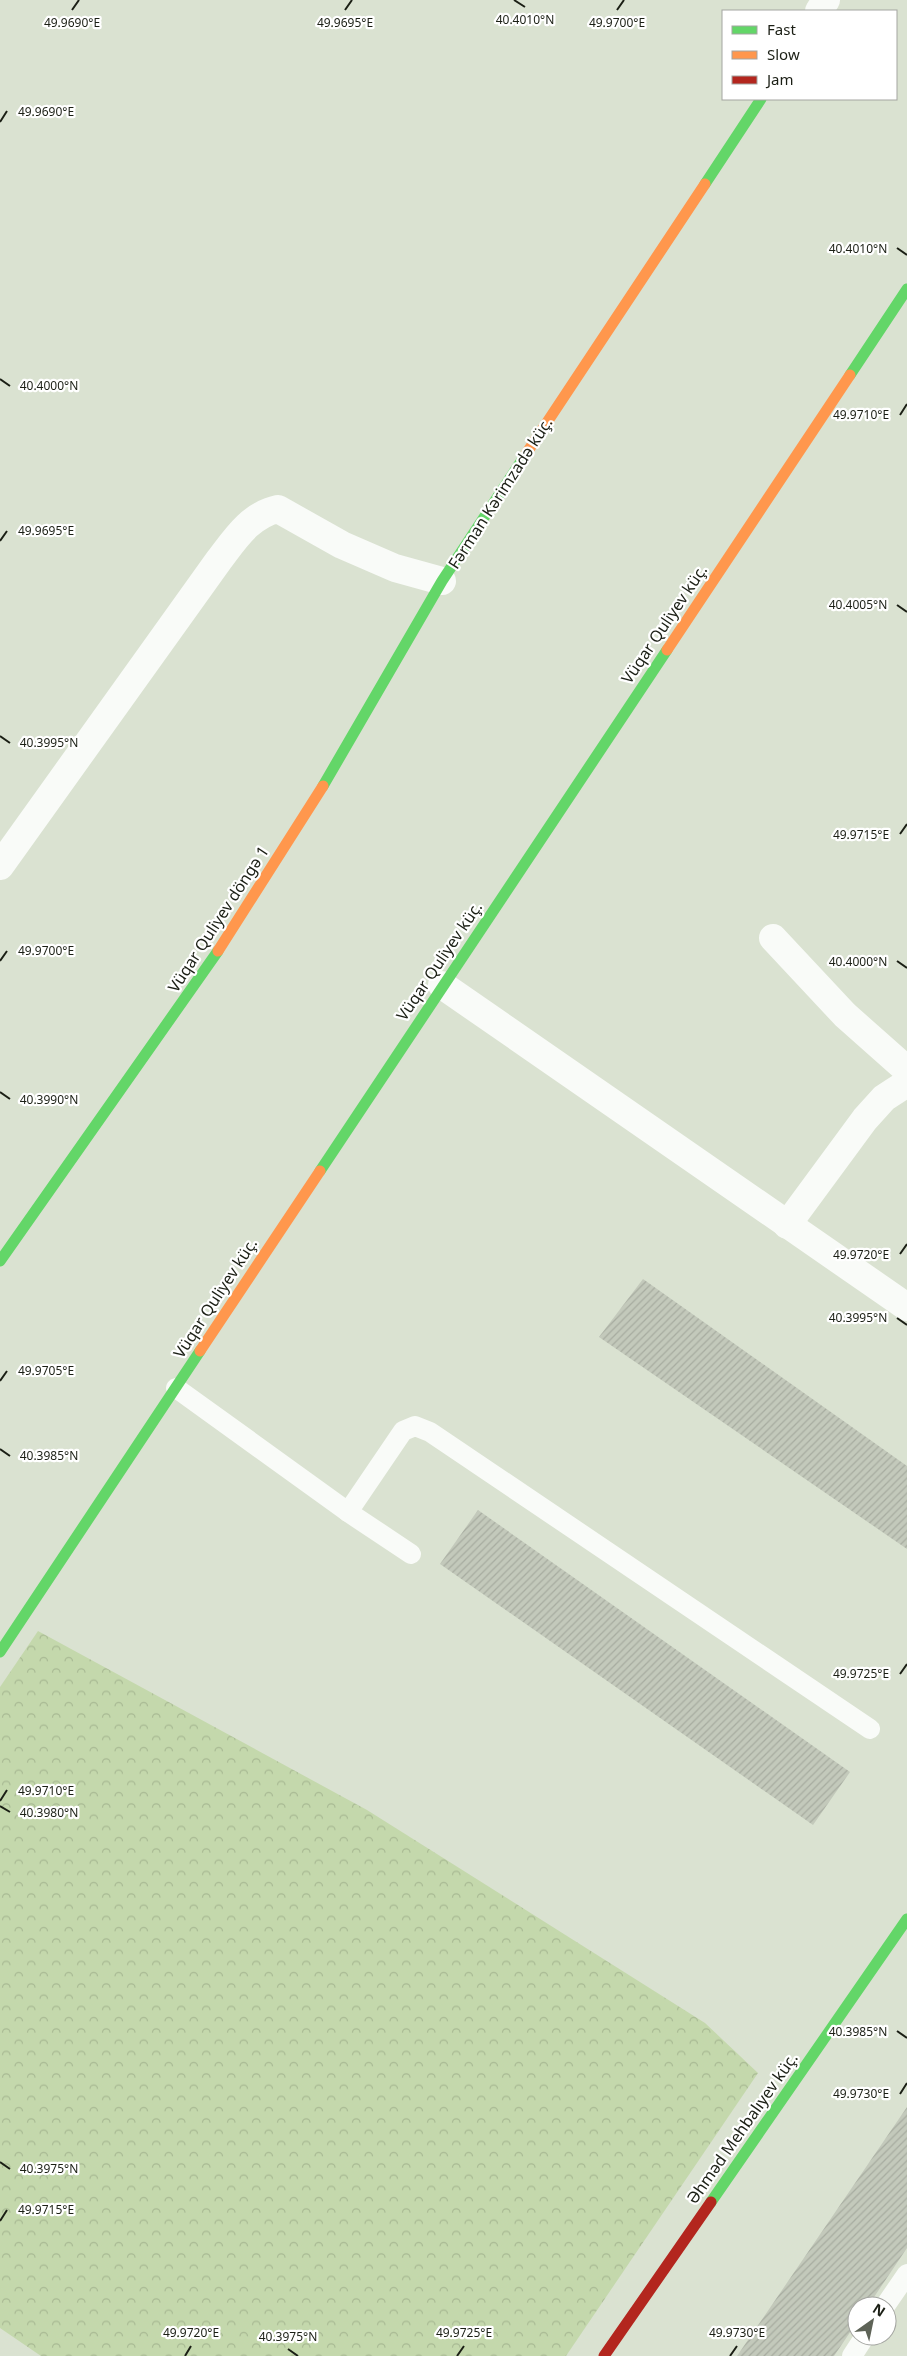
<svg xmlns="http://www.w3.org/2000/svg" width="907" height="2356" font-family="'Noto Sans',sans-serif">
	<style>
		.park { fill: url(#park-crowns) }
		.building { fill: url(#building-hatch) }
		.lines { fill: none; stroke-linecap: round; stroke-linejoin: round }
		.lane { stroke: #f9fbf8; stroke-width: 20 }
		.street { stroke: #f9fbf8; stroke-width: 28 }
		.fast { stroke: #63d668; stroke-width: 11 }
		.slow { stroke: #ff974d; stroke-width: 11 }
		.jam { stroke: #b3261e; stroke-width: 11 }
		.ticks { fill: none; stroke: #1b1f15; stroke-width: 2 }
		.labels { text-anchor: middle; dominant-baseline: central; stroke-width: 4.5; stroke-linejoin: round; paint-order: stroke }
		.street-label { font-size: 16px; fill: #1b1f15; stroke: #fff }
		.ticks-label { font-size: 12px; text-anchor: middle; fill: #1b1f15; stroke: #fff; stroke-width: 4.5; stroke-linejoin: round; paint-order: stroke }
	</style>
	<defs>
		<pattern id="park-crowns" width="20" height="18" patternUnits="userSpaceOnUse" patternTransform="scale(1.25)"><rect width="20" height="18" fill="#c4d8ac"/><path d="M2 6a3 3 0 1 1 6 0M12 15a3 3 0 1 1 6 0" fill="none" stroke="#a8b993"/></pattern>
		<pattern id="building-hatch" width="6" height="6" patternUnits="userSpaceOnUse" patternTransform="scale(1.25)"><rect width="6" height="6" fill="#c3c9bb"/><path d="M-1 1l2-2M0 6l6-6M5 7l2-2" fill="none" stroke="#a7aca0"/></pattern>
	</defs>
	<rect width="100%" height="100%" fill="#dae2d1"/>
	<!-- park -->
	<polygon class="park" points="38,1631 367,1810 705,2023 758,2073 566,2356 41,2356 0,2328 0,1687"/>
	<!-- building -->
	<g class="building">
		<polygon points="643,1279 907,1466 907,1549 599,1337"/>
		<polygon points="478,1510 850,1772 813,1825 440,1564"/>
		<polygon points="907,2107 907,2248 868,2306 857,2306 857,2322 834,2356 737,2356"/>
	</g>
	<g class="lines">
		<!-- lane -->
		<g class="lane">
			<polyline points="176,1388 348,1512 411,1554"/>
			<polyline points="348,1512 403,1431 415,1426 430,1432 870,1729"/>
			<polyline points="885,2306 907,2274"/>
			<polyline points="852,2356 865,2336"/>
		</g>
		<!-- street -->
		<g class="street">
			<polyline points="819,11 826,0"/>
			<path d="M0,866L219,560C235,539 250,515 278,509L342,545L395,568L442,581"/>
			<polyline points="773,938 845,1015 907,1070"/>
			<polyline points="442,985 907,1307"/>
			<polyline points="787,1225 865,1119 884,1098 907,1083"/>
		</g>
		<!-- fast -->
		<g class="fast">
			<polyline points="705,184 761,99"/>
			<polyline points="850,375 907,289"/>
			<polyline points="323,786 442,581 526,454"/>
			<polyline points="320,1171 667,650"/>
			<polyline points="0,1261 218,951"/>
			<polyline points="0,1652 200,1351"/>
			<polyline points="711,2202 907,1919"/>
		</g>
		<!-- slow -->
		<g class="slow">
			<polyline points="526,454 705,184"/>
			<polyline points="667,650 850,375"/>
			<polyline points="218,951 323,786"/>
			<polyline points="200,1351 320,1171"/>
		</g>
		<!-- jam -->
		<polyline class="jam" points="604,2356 711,2202"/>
	</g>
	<!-- ticks -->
	<path class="ticks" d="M514,0L525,7M72,10L79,0M345,10L352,0M617,10L624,0M0,122L7,111M897,248L907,255M0,379L10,386M900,415L907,404M0,541L7,531M897,605L907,612M0,736L10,743M900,834L907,824M0,961L7,951M897,961L907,968M0,1092L10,1099M900,1254L907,1244M897,1318L907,1325M0,1381L7,1371M0,1449L10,1456M900,1674L907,1664M0,1801L7,1790M0,1806L10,1812M897,2031L907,2038M900,2094L907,2083M0,2162L10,2169M0,2221L7,2210M288,2349L298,2356M185,2356L191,2346M457,2356L464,2346M730,2356L737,2346"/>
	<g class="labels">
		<!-- street labels -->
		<g class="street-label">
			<text transform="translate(500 493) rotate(-57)">Fərman Kərimzadə küç.</text>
			<text transform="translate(664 624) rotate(-56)">Vüqar Quliyev küç.</text>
			<text transform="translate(218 919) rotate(-57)">Vüqar Quliyev döngə 1</text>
			<text transform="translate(439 961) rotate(-56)">Vüqar Quliyev küç.</text>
			<text transform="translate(215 1298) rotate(-57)">Vüqar Quliyev küç.</text>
			<text transform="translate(742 2128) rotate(-55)">Əhməd Mehbalıyev küç.</text>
		</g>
	</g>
	<g class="ticks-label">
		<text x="525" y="24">40.4010°N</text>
		<text x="72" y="27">49.9690°E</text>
		<text x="345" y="27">49.9695°E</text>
		<text x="617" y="27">49.9700°E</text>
		<text x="46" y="116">49.9690°E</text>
		<text x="858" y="253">40.4010°N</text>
		<text x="49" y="390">40.4000°N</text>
		<text x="861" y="419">49.9710°E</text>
		<text x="46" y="535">49.9695°E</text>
		<text x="858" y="609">40.4005°N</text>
		<text x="49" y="747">40.3995°N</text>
		<text x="861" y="839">49.9715°E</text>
		<text x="46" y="955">49.9700°E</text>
		<text x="858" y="966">40.4000°N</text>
		<text x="49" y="1104">40.3990°N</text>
		<text x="861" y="1259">49.9720°E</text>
		<text x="858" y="1322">40.3995°N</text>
		<text x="46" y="1375">49.9705°E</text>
		<text x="49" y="1460">40.3985°N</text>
		<text x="861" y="1678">49.9725°E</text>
		<text x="46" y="1795">49.9710°E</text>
		<text x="49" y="1817">40.3980°N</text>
		<text x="858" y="2036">40.3985°N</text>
		<text x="861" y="2098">49.9730°E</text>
		<text x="49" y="2173">40.3975°N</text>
		<text x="46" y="2214">49.9715°E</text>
		<text x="191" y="2337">49.9720°E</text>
		<text x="464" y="2337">49.9725°E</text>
		<text x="737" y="2337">49.9730°E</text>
		<text x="288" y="2341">40.3975°N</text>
	</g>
	<!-- legend -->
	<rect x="722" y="10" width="175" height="90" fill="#ffffff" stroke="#a4a5a1"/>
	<rect x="732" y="26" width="25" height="8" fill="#63d668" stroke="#a4a5a1"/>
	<text x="767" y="35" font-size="15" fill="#1b1f15">Fast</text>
	<rect x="732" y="51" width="25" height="8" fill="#ff974d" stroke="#a4a5a1"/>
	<text x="767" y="60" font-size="15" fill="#1b1f15">Slow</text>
	<rect x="732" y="76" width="25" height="8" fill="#b3261e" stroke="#a4a5a1"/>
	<text x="767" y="85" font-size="15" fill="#1b1f15">Jam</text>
	<!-- north arrow -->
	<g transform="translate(872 2321) rotate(33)"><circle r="24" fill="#ffffff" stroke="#a4a5a1"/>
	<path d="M0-4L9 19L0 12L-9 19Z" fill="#5e6357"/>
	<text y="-8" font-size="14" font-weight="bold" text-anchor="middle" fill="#1b1f15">N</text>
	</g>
</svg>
